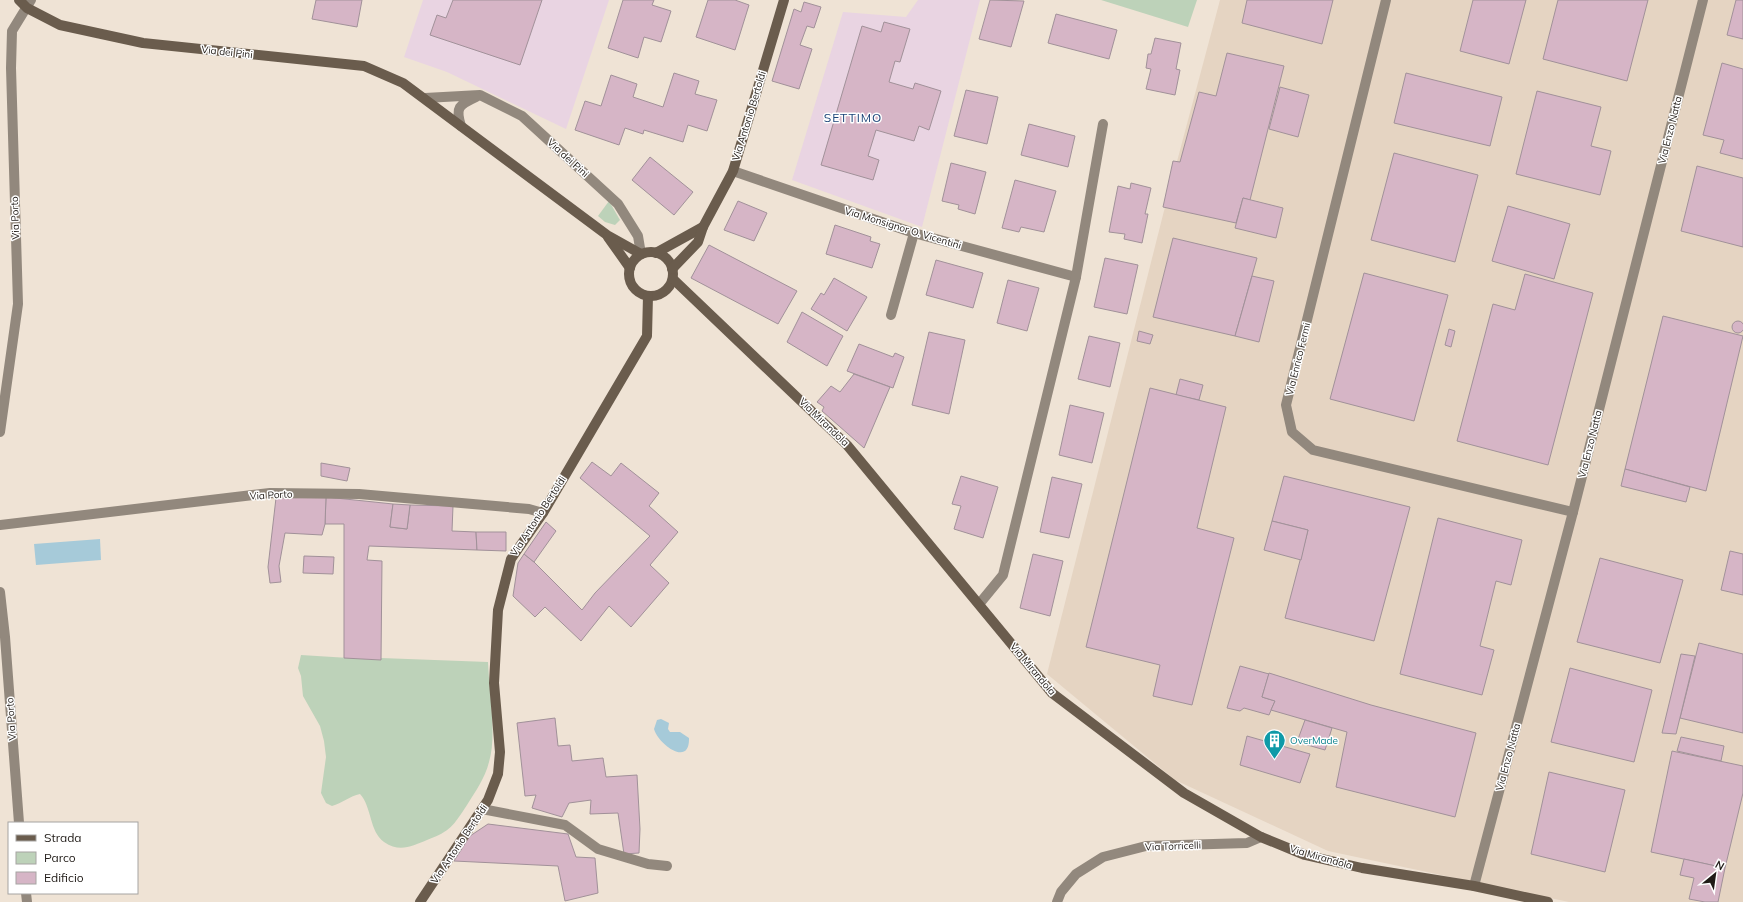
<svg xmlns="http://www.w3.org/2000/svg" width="1743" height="902" font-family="Mulish,sans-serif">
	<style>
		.built { fill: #e5d4c2 }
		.education { fill: #e9d4e2 }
		.green { fill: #bdd2b9 }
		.water { fill: #a6cad9 }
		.building { fill: #d6b5c6; stroke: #a19199 }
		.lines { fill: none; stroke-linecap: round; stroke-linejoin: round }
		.street { stroke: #92887d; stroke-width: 10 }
		.secondary { stroke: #6a5c4d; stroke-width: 10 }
		.labels { text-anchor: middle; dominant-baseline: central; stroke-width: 3; stroke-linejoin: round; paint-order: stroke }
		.street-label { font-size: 10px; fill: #201b17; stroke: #fff }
		.culture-label { font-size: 10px; fill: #0d838f; stroke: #fff; text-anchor: start }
		.quarter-label { font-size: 12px; letter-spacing: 1px; fill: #1a4377; stroke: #fff }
	</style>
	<rect width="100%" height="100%" fill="#efe3d5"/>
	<!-- built -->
	<polygon class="built" points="1220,0 1743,0 1743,902 1569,902 1328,851 1175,780 1047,674 1167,199"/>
	<!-- education -->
	<g class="education">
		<polygon points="423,0 609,0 566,129 447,72 404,57"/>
		<polygon points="918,0 980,0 922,227 792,180 843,12 906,17"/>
	</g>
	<!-- green -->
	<g class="green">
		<polygon points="1101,0 1197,0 1188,27"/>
		<polygon points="609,201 620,220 615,225 605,222 598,216"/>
		<path d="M301,655L381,660V658L488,662C489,690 497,736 489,762C485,778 475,792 467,805C453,826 451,831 427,840C412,846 400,853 384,842C369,831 372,807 360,794C350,796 342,803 332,806L326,803L321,793L326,757L324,741L320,726L303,696L301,676L298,668Z"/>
	</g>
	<!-- water -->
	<g class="water">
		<polygon points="100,539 101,560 36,565 34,544"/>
		<path d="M661,719L669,723L668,729L670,732H680L689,738C690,768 658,744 654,729L657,720Z"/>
	</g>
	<!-- building -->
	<g class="building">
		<polygon points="316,0 362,0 357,27 312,19"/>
		<polygon points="453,0 542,0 520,65 430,35 437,15 446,18"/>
		<polygon points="623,0 654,0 652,5 671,11 661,42 644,37 638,58 608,48"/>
		<polygon points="708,0 735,0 749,5 735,50 696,37"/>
		<polygon points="990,0 1024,1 1011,47 979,39"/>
		<polygon points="1247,0 1333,0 1322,44 1242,23"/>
		<polygon points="1473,0 1526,0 1509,64 1460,51"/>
		<polygon points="1558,0 1648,0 1627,81 1543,59"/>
		<polygon points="1736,0 1743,0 1743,39 1727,35"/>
		<polygon points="804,2 821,7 814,28 807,26 800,45 812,49 799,89 772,81 794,9 801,12"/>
		<polygon points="1056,14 1117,30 1109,59 1048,43"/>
		<polygon points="884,22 910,29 900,62 895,61 889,82 913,89 915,83 941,91 929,130 919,126 914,141 876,130 868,156 879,160 873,180 821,165 862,26 881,32"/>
		<polygon points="1155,38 1181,43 1176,69 1180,70 1175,95 1146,89 1151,69 1146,68 1148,54 1151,54"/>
		<polygon points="1227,53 1284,66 1250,200 1243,198 1236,223 1163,207 1173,161 1180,162 1199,92 1216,96"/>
		<polygon points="1722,63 1743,69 1743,159 1720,153 1724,140 1703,135"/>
		<polygon points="674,73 699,81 695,94 717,100 707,131 688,125 683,142 644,130 643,134 625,128 619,145 575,130 585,101 601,106 611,75 637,84 633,97 663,107"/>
		<polygon points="1406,73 1502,97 1490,146 1394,123"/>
		<polygon points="1280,87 1309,95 1298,137 1269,129"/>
		<polygon points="966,90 998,97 987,144 954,136"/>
		<polygon points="1537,91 1601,107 1591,146 1611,151 1600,195 1516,174"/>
		<polygon points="1029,124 1075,136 1068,167 1021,155"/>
		<polygon points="1394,153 1478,175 1455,262 1371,240"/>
		<polygon points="650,157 693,192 674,215 632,180"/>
		<polygon points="951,163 986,172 975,214 958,209 959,205 942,201"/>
		<polygon points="1697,166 1743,178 1743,247 1681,231"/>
		<polygon points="1015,180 1056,191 1044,232 1021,227 1019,232 1002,228"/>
		<polygon points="1131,183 1151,188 1145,214 1148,214 1142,243 1124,239 1125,234 1109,232 1118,186 1130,189"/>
		<polygon points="1243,198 1283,208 1276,238 1235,228"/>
		<polygon points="738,201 767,213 754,241 724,230"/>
		<polygon points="1508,206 1570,224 1554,279 1492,261"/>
		<polygon points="835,225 871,237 870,241 880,244 872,268 826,254"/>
		<polygon points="1173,238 1257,258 1235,336 1153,317"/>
		<polygon points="709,245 797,291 778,324 691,278"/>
		<polygon points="1105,258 1138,265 1127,314 1094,307"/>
		<polygon points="936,260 983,273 973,308 926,295"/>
		<polygon points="1364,273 1448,295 1414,421 1330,399"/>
		<polygon points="1525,274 1593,293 1548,465 1457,441 1493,304 1515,310"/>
		<polygon points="1252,276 1274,281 1259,342 1235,336"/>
		<polygon points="834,278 867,297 847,331 811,309 821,293 824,295"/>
		<polygon points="1008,280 1039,288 1027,331 997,323"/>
		<polygon points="802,312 843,336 827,366 787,342"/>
		<polygon points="1663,316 1743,336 1706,491 1625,469"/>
		<circle cx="1738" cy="327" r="6"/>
		<polygon points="1449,329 1455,331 1451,347 1445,345"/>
		<polygon points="1139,331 1153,335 1150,344 1137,341"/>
		<polygon points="929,332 965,340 949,414 912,405"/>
		<polygon points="1089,336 1120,343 1110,387 1078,379"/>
		<polygon points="859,344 893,357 895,353 904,357 893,388 847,371"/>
		<polygon points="854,374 890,387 864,448 822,411 824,407 817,402 831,386 840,392"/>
		<polygon points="1180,379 1203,385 1199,400 1176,395"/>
		<polygon points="1150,388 1226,407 1197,528 1234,538 1192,705 1153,696 1160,665 1086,647"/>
		<polygon points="1070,405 1104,413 1092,463 1059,455"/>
		<polygon points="592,462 611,476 621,463 659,493 649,506 678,532 650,565 669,583 631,627 609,606 581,641 545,607 535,617 513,596 518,563 524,554 534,562 582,610 595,593 650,536 580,478"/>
		<polygon points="321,463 350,468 347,481 321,476"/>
		<polygon points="1625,469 1690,487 1686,502 1621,486"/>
		<polygon points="961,476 998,487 983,538 954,529 961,506 952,504"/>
		<polygon points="1284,476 1410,507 1374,641 1285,618 1308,530 1272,521"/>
		<polygon points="1052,477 1082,484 1069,538 1040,532"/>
		<polygon points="326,497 393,504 390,527 407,529 410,505 453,506 452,531 476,532 477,550 369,546 367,560 382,561 381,660 344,658 344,524 325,524"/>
		<polygon points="326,497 325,524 322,535 285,533 279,566 281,582 270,583 268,567 276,498"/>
		<polygon points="393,504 410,505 407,529 390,527"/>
		<polygon points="1438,518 1522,540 1511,585 1496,581 1480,646 1494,650 1482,695 1400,674"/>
		<polygon points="1272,521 1308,530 1301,560 1264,550"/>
		<polygon points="546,522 556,531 534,562 524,554"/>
		<polygon points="476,532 506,532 506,551 477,550"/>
		<polygon points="1730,551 1743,554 1743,595 1721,590"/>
		<polygon points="1033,554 1063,561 1050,616 1020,608"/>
		<polygon points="304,556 334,557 333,574 303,573"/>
		<polygon points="1600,558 1683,580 1660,663 1577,642"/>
		<polygon points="1699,643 1743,654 1743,733 1680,718"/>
		<polygon points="1681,654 1695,656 1676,734 1662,733"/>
		<polygon points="1240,666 1269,674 1262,697 1275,701 1269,715 1244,708 1240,711 1227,708"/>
		<polygon points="1570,668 1652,690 1634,762 1551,742"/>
		<polygon points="1269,673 1371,705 1476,733 1455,817 1336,787 1347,732 1271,710 1275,701 1262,697"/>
		<polygon points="555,718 558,746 570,745 572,761 603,758 606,777 637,775 640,829 639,853 624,854 618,813 590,814 591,800 569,803 562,817 532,808 536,795 525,796 517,723"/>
		<polygon points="1305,720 1332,728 1325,750 1297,742"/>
		<polygon points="1247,736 1310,754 1300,783 1240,765"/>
		<polygon points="1681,737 1724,746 1721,761 1677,751"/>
		<polygon points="1672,751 1743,766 1743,793 1725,868 1651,852"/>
		<polygon points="1549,772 1625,790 1605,872 1531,854"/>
		<polygon points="488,824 568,834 576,857 595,858 598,893 565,901 558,866 454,861 470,836"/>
		<polygon points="1684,859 1725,868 1718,902 1705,902 1689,899 1694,878 1680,875"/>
	</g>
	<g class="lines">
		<!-- street -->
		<g class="street">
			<polyline points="1386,0 1286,405 1292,432 1313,450 1573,512"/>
			<polyline points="425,98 480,95 522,116 618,204 638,236 641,254"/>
			<path d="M461,126C455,107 459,105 476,97"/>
			<polyline points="733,171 914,233 1076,277"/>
			<polyline points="891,315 914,233"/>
			<polyline points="0,432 18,304 11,68 12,31 31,0"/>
			<polyline points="0,525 270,493 359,494 529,509 543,513"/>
			<polyline points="0,592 5,637 19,823"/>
			<polyline points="980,603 1003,575 1076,277 1103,124"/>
			<polyline points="482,809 565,825 598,849 648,864 667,866"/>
			<polyline points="1474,886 1573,512 1703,0"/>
			<polyline points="26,893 27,902"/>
			<polyline points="1057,902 1061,892 1076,874 1103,857 1146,846 1247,843 1261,837"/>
		</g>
		<!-- secondary -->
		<g class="secondary">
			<polyline points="19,0 27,8 60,25 143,43 364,66 403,83 607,235 641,254"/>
			<polyline points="608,237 630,268"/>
			<circle cx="651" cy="274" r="22"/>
			<polyline points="656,253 703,227"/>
			<polyline points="672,269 698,242 703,227 733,171 784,0"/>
			<polyline points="673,279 847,445 1052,693 1184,793 1261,837 1305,855 1362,868 1474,886 1548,902"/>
			<polyline points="420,902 488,800 498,774 500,752 494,683 498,610 511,559 543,513 647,336 648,296"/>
		</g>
	</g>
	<!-- icons -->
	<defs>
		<symbol id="building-pin" viewBox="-11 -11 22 30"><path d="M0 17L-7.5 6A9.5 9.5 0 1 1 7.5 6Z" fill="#0f9aa8" stroke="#fff"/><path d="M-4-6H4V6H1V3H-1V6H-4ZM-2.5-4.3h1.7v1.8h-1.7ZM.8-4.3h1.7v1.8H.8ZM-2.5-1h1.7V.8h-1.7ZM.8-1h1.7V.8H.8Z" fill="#fff"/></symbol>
	</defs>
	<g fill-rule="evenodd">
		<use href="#building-pin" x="1262" y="728" width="25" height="34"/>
	</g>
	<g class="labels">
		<!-- street labels -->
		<g class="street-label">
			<text transform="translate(227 52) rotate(6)">Via dei Pini</text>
			<text transform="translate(749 116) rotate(-73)">Via Antonio Bertoldi</text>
			<text transform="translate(1670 130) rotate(-76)">Via Enzo Natta</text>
			<text transform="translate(568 158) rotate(42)">Via dei Pini</text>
			<text transform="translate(15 218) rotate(-92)">Via Porto</text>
			<text transform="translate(903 228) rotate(17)">Via Monsignor O. Vicentini</text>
			<text transform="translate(1298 359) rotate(-76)">Via Enrico Fermi</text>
			<text transform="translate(824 422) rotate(44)">Via Mirandola</text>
			<text transform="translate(1590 444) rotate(-76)">Via Enzo Natta</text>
			<text transform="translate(271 495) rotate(-3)">Via Porto</text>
			<text transform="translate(538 516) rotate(-57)">Via Antonio Bertoldi</text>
			<text transform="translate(1033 669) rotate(50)">Via Mirandola</text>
			<text transform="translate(11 719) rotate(-94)">Via Porto</text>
			<text transform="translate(1508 757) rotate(-75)">Via Enzo Natta</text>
			<text transform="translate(459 844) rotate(-56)">Via Antonio Bertoldi</text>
			<text transform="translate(1173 846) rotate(-2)">Via Torricelli</text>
			<text transform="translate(1321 857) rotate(16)">Via Mirandola</text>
		</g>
		<!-- culture labels -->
		<g class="culture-label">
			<text x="1290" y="740">OverMade</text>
		</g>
		<!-- quarter labels -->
		<g class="quarter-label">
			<text x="853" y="117">SETTIMO</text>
		</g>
	</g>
	<!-- legend -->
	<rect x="8" y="822" width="130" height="72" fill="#ffffff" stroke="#a6a4a2"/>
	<rect x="16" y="835" width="20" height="6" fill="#6a5c4d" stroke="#a6a4a2"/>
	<text x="44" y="842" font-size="12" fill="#201b17">Strada</text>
	<rect x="16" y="852" width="20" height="12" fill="#bdd2b9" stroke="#a6a4a2"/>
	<text x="44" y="862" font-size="12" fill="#201b17">Parco</text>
	<rect x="16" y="872" width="20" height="12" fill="#d6b5c6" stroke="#a6a4a2"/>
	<text x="44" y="882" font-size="12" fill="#201b17">Edificio</text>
	<!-- north arrow -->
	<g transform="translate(1715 874) rotate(29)" stroke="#ffffff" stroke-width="3" paint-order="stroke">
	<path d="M0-3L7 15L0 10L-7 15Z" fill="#201b17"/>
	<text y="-6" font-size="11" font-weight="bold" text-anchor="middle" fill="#201b17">N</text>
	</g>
</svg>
